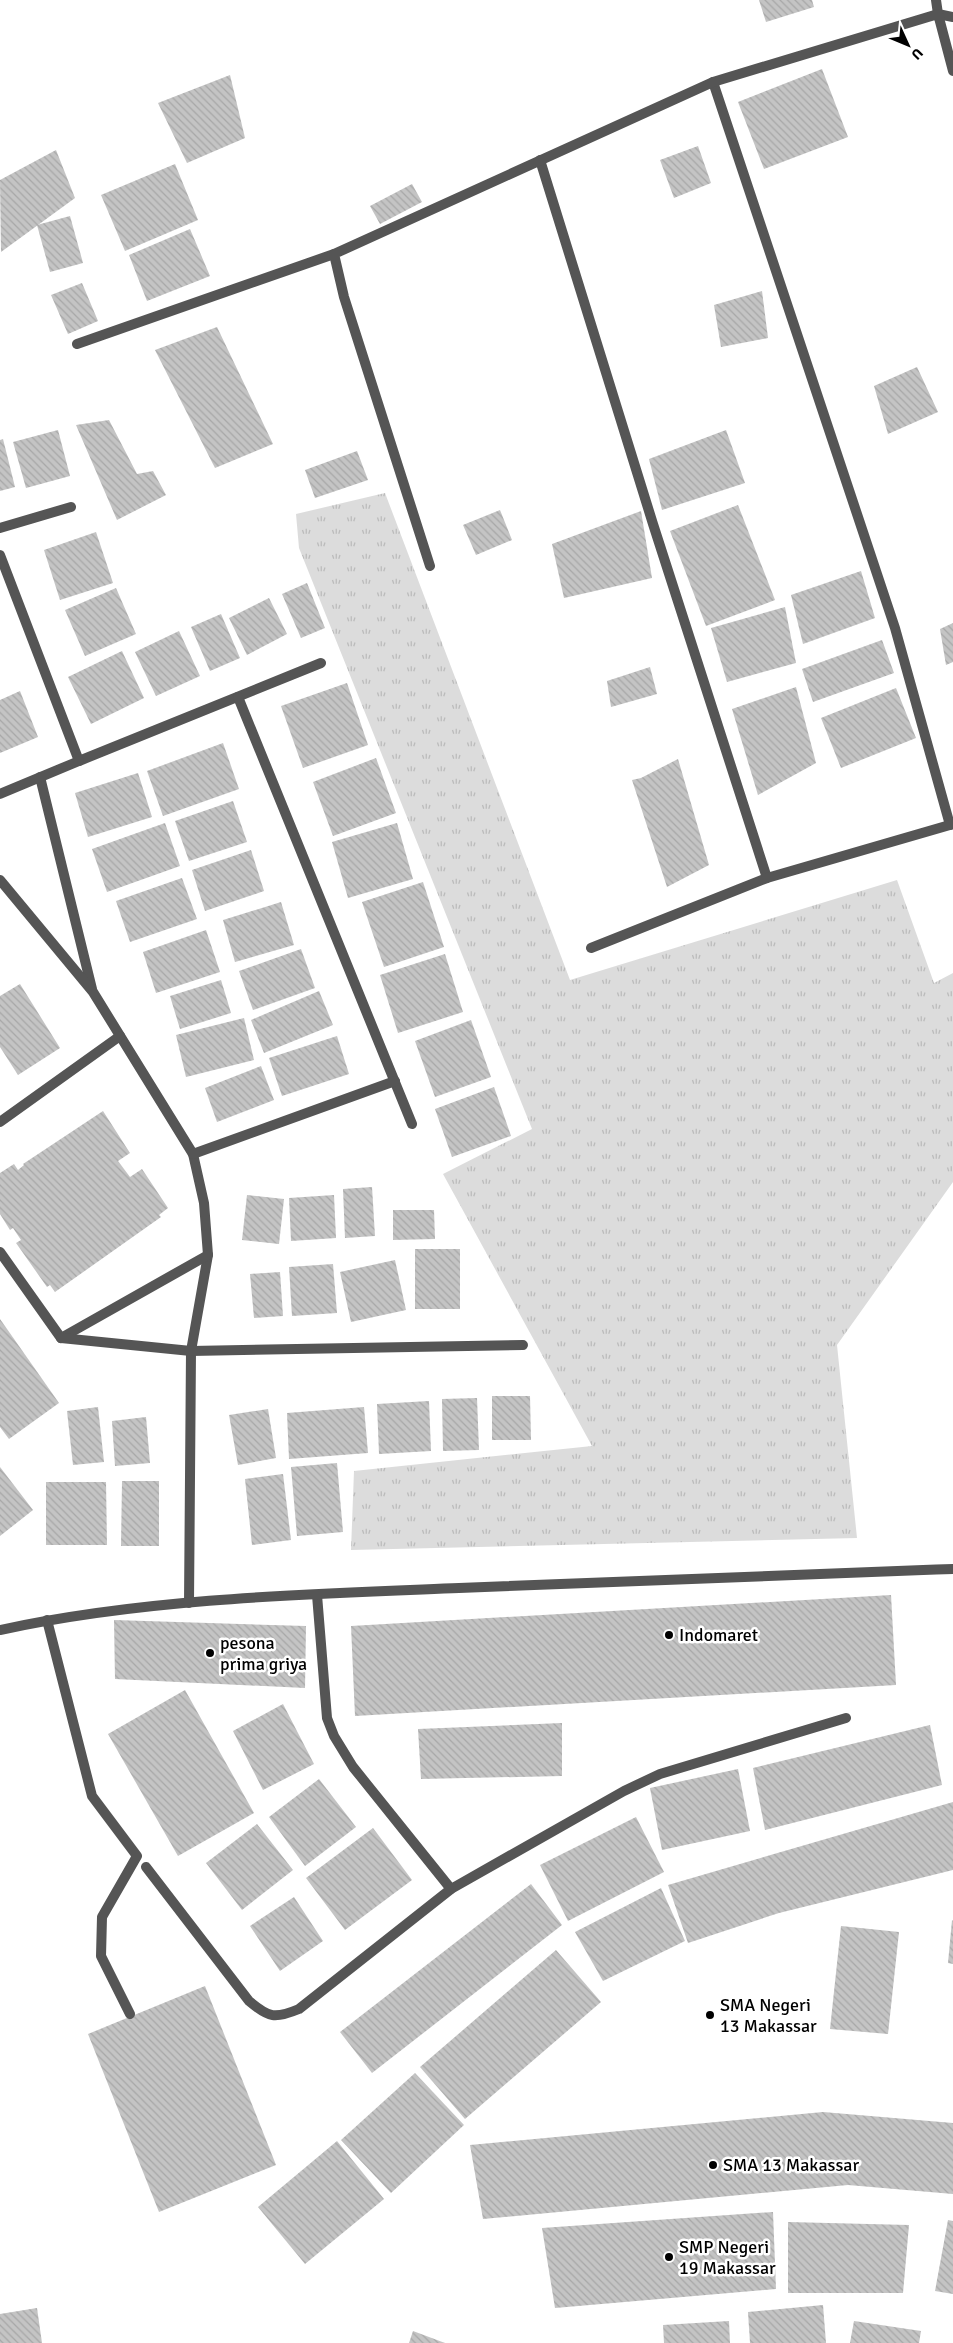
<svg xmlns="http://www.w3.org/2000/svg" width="953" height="2343" font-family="Signika,sans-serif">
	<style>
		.grass { fill: url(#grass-tufts) }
		.building { fill: url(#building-back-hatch) }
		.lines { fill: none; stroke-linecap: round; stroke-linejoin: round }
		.minor { stroke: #555; stroke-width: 10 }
		.poi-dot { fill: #000; stroke: #fff; stroke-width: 2 }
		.labels { text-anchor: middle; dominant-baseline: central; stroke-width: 5; stroke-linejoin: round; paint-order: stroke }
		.poi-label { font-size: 18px; fill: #000; stroke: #fff; text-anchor: start }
	</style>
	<defs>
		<pattern id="grass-tufts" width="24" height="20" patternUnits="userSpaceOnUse" patternTransform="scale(1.25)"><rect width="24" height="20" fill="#dcdcdc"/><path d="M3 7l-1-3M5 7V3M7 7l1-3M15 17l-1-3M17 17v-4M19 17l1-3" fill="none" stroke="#bbb"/></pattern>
		<pattern id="building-back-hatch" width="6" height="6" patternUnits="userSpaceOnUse" patternTransform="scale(1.25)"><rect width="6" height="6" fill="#c4c4c4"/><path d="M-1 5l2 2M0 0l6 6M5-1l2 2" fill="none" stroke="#a7a7a7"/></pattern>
	</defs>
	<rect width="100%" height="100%" fill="#fff"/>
	<!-- grass -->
	<polygon class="grass" points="385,493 570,980 897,880 934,983 953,973 953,1182 837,1345 857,1538 351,1550 354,1471 592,1446 443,1174 532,1129 299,548 296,514"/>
	<!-- building -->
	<g class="building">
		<polygon points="759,0 812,0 814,7 766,22"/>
		<polygon points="822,69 848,137 764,169 738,102"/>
		<polygon points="230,75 245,138 187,163 158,103"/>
		<polygon points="698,146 711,183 674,198 660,160"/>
		<polygon points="56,150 75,198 1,252 0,180"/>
		<polygon points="175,164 198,220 125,251 101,195"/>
		<polygon points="412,184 422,202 380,224 370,206"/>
		<polygon points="70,216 83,263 50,272 37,225"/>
		<polygon points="190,229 210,276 147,301 129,255"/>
		<polygon points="82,283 98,321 68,334 51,295"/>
		<polygon points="762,291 768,338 721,347 714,305"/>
		<polygon points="217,327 273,444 215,468 155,350"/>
		<polygon points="917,367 938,412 888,434 874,386"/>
		<polygon points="109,420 137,474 153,471 166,495 117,520 76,425"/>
		<polygon points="58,430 70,476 26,488 13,442"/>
		<polygon points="726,430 745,483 662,510 649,459"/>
		<polygon points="3,439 15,487 0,491 0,440"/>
		<polygon points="357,451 368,480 315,498 305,470"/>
		<polygon points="738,505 775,600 706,626 670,531"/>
		<polygon points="500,510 512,540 476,555 463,525"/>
		<polygon points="641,511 652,578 564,598 552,544"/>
		<polygon points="96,532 113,583 60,600 44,550"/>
		<polygon points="861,571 875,618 803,644 791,595"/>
		<polygon points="307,583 325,628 301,638 282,594"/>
		<polygon points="116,588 136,634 85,656 65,610"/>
		<polygon points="269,598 287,634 247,655 229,618"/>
		<polygon points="785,607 796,663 727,682 711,628"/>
		<polygon points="221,614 240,658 210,671 191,627"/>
		<polygon points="953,623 953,662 946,665 940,629"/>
		<polygon points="179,631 200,676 156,696 135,652"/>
		<polygon points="882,640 894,673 813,702 802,669"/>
		<polygon points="122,651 144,698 91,724 68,677"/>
		<polygon points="650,667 657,694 611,707 607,681"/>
		<polygon points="347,683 368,745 303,768 281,706"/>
		<polygon points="796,687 816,763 758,795 732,709"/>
		<polygon points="896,688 916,738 841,768 821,718"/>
		<polygon points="20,691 38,737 0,753 0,700"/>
		<polygon points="223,743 239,789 163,816 147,771"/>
		<polygon points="376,758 396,813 333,836 313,782"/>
		<polygon points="678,759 709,865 667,887 632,780 641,778"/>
		<polygon points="138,773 152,817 88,837 75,793"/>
		<polygon points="233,801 247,842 189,861 175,821"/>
		<polygon points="165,823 180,866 107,892 92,849"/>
		<polygon points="397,823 413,879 348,898 332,842"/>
		<polygon points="251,850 264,891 205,911 192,870"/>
		<polygon points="182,878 197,919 130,942 116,901"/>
		<polygon points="423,882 444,947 384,967 362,902"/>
		<polygon points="281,902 294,945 235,962 223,920"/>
		<polygon points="206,930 220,972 156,993 143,952"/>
		<polygon points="301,949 315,988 253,1010 239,971"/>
		<polygon points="445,954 463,1012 398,1033 380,975"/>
		<polygon points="221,980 231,1013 180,1029 170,996"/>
		<polygon points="20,984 60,1048 18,1075 0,1047 0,996"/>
		<polygon points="319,991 333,1025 264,1053 251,1020"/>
		<polygon points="244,1018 254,1060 186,1077 176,1035"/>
		<polygon points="471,1020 491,1077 435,1097 415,1041"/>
		<polygon points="337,1036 349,1074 282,1096 269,1058"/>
		<polygon points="261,1066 274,1100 217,1122 205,1088"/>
		<polygon points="494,1087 511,1136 452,1157 435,1109"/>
		<polygon points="103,1111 130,1153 118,1161 130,1177 142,1169 168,1208 159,1215 161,1217 55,1292 50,1285 47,1287 16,1243 21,1240 13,1228 10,1230 0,1214 0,1173 14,1164 18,1170 24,1165 23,1164"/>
		<polygon points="372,1187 375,1236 345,1238 343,1189"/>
		<polygon points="247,1195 284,1199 279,1244 242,1240"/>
		<polygon points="334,1195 336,1238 291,1241 289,1198"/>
		<polygon points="393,1210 434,1210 435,1239 393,1240"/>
		<rect x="415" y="1249" width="45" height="60"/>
		<polygon points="395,1260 406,1310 351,1322 340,1272"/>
		<polygon points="333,1264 337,1313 292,1316 289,1267"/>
		<polygon points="280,1272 283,1316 254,1318 250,1274"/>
		<polygon points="0,1319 59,1403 9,1439 0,1427"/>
		<polygon points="492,1396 530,1396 531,1440 492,1440"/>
		<polygon points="477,1398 479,1450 443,1451 442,1399"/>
		<polygon points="429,1401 431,1451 379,1454 377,1404"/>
		<polygon points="98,1407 104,1462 73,1465 67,1411"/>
		<polygon points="364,1407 368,1453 289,1459 287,1413"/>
		<polygon points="268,1409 276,1458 238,1465 229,1415"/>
		<polygon points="146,1417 150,1463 115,1466 112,1421"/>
		<polygon points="337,1463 343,1532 297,1536 291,1467"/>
		<polygon points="0,1467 33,1510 0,1536"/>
		<polygon points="283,1474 291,1540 252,1545 245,1479"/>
		<polygon points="122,1481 159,1481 159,1546 121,1546"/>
		<polygon points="46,1482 106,1482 107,1545 46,1545"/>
		<polygon points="891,1595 896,1685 355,1716 351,1626"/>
		<polygon points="114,1620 306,1626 305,1688 115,1679"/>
		<polygon points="185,1690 254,1813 178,1856 108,1734"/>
		<polygon points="283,1704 314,1764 263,1790 233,1731"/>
		<polygon points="562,1723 562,1776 421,1779 418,1729"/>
		<polygon points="930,1725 942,1785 765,1830 753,1768"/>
		<polygon points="738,1769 750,1831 662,1850 650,1788"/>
		<polygon points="319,1779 356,1827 305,1866 269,1817"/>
		<polygon points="953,1802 953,1870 779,1913 688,1943 668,1885"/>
		<polygon points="636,1817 664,1872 568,1921 540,1865"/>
		<polygon points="257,1824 293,1870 242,1910 206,1863"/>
		<polygon points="373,1828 412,1880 345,1930 306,1878"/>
		<polygon points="531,1884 562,1925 372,2073 340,2032"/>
		<polygon points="661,1888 685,1941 603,1981 575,1932"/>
		<polygon points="294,1897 323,1941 280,1971 250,1926"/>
		<polygon points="952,1920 953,1921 953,1964 948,1963"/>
		<polygon points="841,1926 899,1932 888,2034 830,2029"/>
		<polygon points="556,1950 601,2002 465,2119 420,2067"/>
		<polygon points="205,1986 276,2165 159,2212 88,2034"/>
		<polygon points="415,2073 464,2125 391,2193 341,2140"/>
		<polygon points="823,2112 953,2123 953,2194 848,2185 483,2219 470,2145"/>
		<polygon points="337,2141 384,2199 305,2264 258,2207"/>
		<polygon points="773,2212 776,2289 555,2308 542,2228"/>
		<polygon points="948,2220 953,2221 953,2294 935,2291"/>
		<polygon points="788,2222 909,2225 903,2293 788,2293"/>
		<polygon points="823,2305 826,2343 750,2343 748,2312"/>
		<polygon points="37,2308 42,2343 0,2343 0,2314"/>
		<polygon points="729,2321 730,2343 664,2343 663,2325"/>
		<polygon points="854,2321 921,2331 919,2343 850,2343"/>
		<polygon points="413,2331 445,2343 409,2343"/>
	</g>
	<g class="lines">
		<!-- minor -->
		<g class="minor">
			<polyline points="936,0 938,14 953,17"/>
			<polyline points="713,82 895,628 950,825"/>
			<polyline points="540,160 653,524 767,878"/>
			<polyline points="77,344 334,254"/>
			<polyline points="0,528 71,507"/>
			<polyline points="0,555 79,761 321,663"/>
			<polyline points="430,566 344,297 334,254 713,82 938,14 953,71"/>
			<polyline points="238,697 412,1124"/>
			<polyline points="40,777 92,989"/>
			<polyline points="0,794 79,761"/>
			<polyline points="0,880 93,992 193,1154 204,1203 208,1255 191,1351 189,1603"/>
			<polyline points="591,948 767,878 953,824"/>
			<polyline points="0,1122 120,1036"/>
			<polyline points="193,1154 395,1081"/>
			<polyline points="0,1252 61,1338 208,1255"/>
			<polyline points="61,1338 191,1351 523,1345"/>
			<polyline points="317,1595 327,1718 334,1736 353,1767 451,1889 624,1791 660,1774 846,1718"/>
			<polyline points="47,1620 92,1796 137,1856 102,1917 101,1956 130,2014"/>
			<path d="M0,1630C146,1598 309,1594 459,1588C623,1582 788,1575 953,1569"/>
			<path d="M146,1867L249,2001C269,2018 275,2019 299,2009L451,1889"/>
		</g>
	</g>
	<!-- markers -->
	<g class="poi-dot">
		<circle cx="669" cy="1635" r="5"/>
		<circle cx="210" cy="1653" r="5"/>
		<circle cx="710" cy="2015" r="5"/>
		<circle cx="713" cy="2165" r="5"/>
		<circle cx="669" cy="2257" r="5"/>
	</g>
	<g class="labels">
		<!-- poi labels -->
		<g class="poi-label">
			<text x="679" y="1635">Indomaret</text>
			<text x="220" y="1643">pesona<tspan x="220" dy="21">prima griya</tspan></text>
			<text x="720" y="2005">SMA Negeri<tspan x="720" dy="21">13 Makassar</tspan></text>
			<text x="723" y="2165">SMA 13 Makassar</text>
			<text x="679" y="2247">SMP Negeri<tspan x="679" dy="21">19 Makassar</tspan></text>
		</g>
	</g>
	<!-- north arrow -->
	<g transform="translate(908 45) rotate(134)" stroke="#ffffff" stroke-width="4" paint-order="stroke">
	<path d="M0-4L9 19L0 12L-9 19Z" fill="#000000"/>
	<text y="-8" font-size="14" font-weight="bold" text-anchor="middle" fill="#000000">U</text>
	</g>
</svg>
